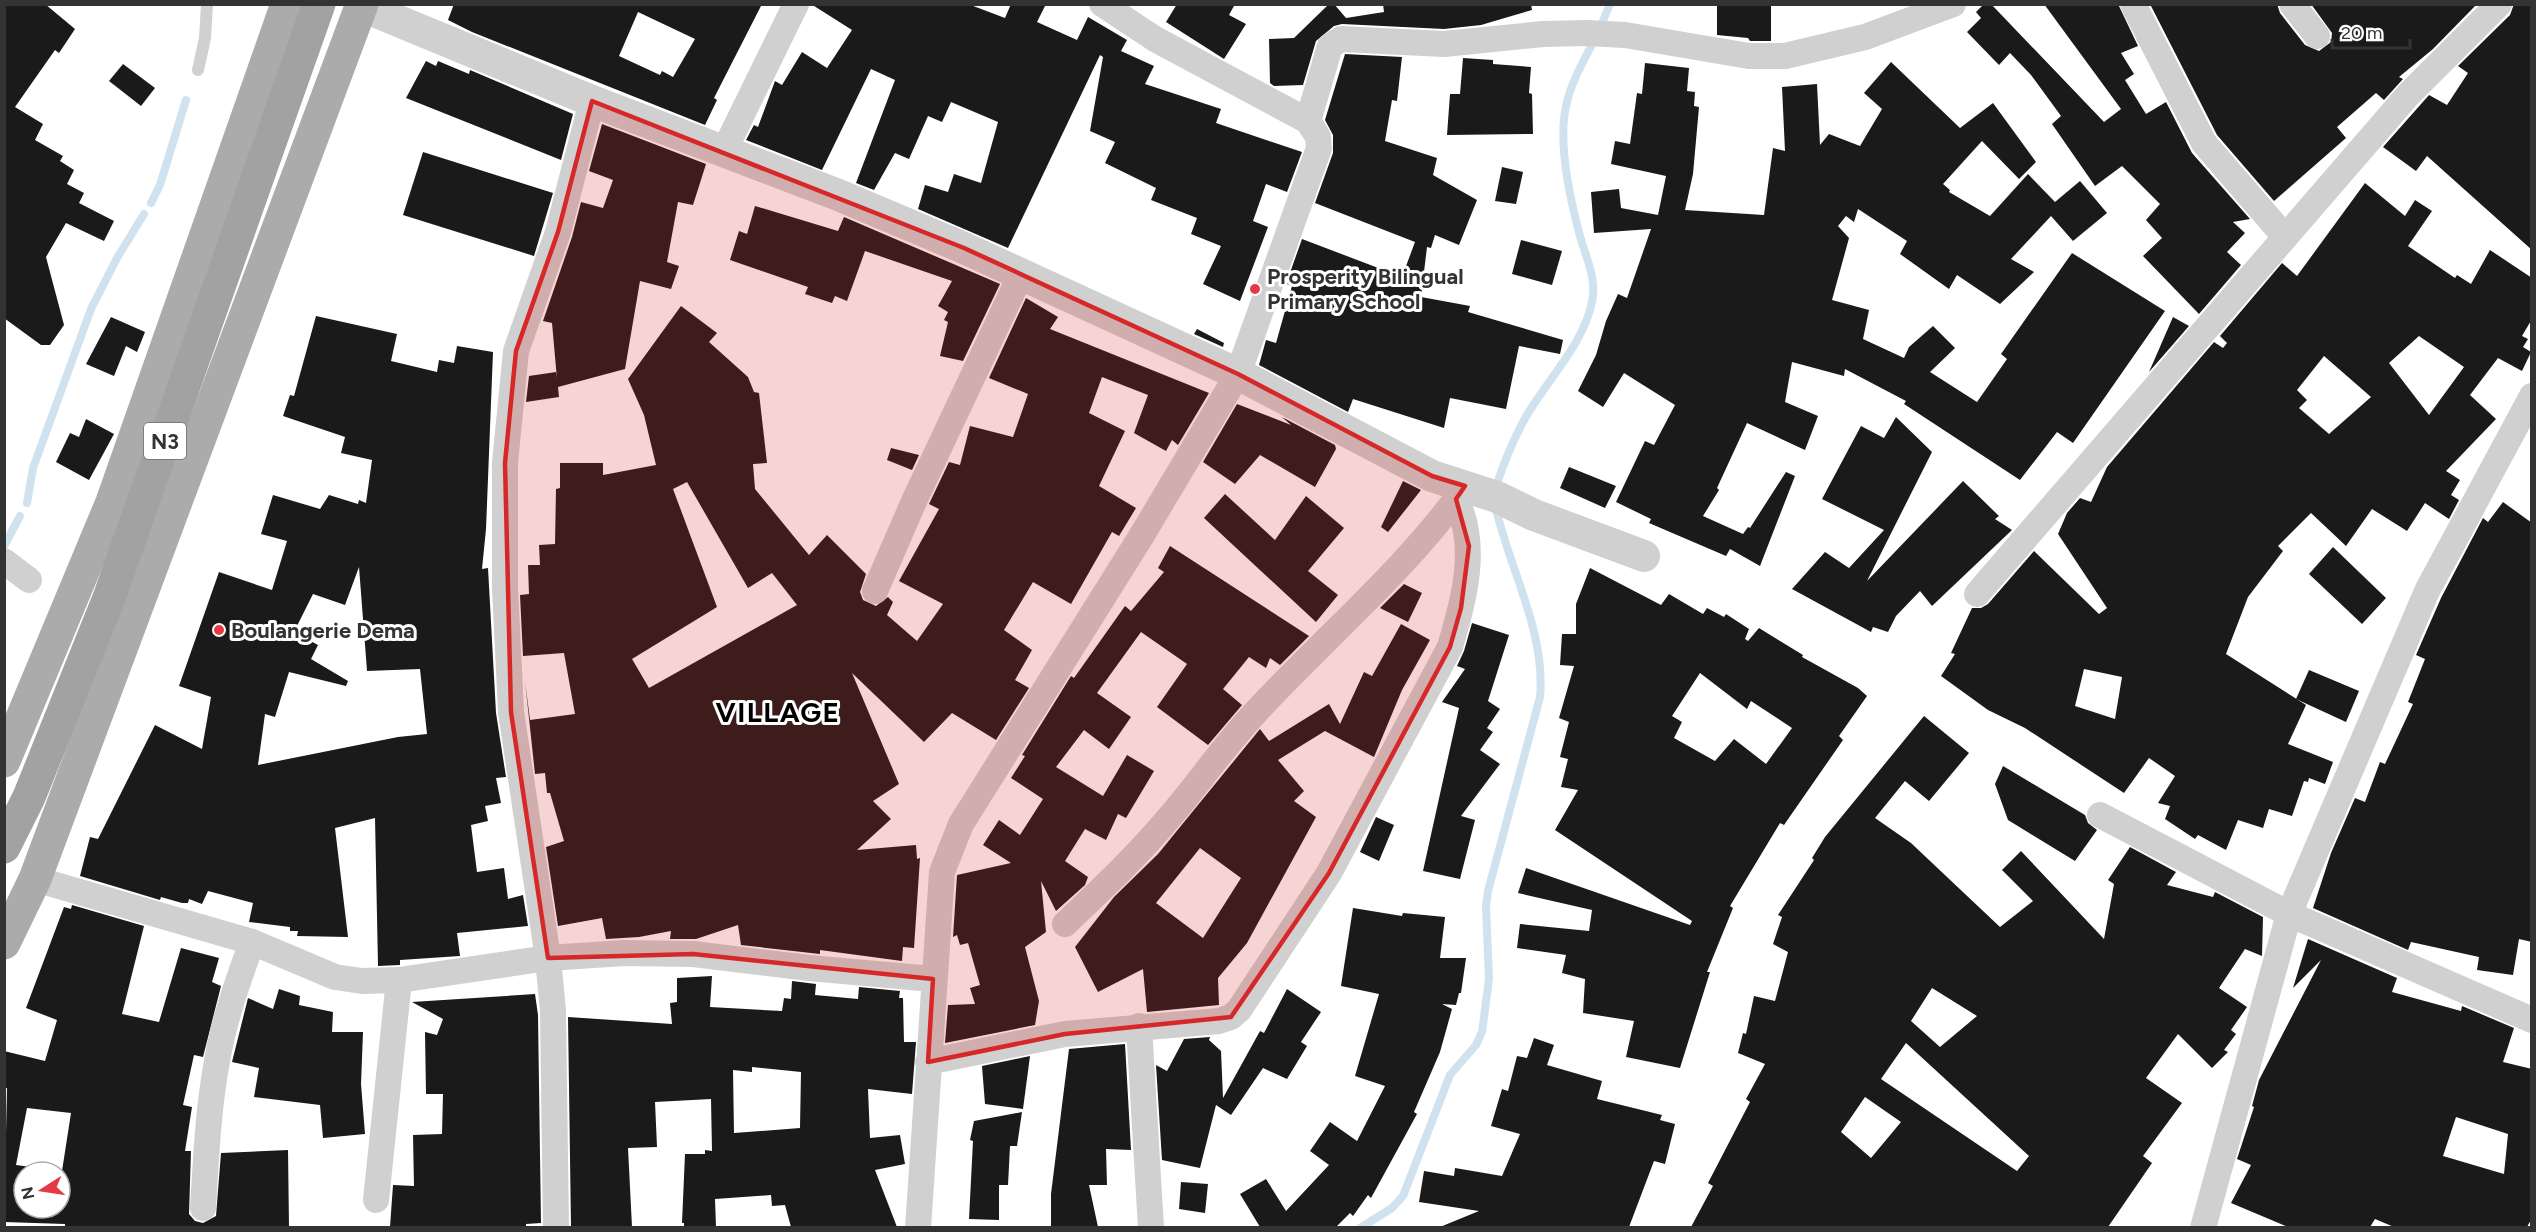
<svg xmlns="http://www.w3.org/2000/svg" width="2536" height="1232" font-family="Figtree,sans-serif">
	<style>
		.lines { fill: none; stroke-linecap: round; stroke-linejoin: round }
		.stream { stroke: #cfe2ee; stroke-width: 8 }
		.building { fill: #1a1a1a; fill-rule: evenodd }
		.service { stroke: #d0d0d0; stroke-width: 12 }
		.minor { stroke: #d0d0d0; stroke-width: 26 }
		.tertiary { stroke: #d0d0d0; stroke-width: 32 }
		.primary { stroke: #ababab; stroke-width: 33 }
		.trunk { stroke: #a2a2a2; stroke-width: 33 }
		.marked { fill: #d62828; fill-opacity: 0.2; stroke: #d62828; stroke-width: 4.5; stroke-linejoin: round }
		.poi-dot { fill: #e63946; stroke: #fff; stroke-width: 2 }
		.labels { text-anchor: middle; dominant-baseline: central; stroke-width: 6; stroke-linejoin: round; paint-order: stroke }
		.shield { fill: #fff; stroke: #707070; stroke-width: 1.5 }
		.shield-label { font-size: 21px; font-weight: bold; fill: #333 }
		.poi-label { font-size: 22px; font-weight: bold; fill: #333; stroke: #fff; text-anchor: start }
		.district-label { font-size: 28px; font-weight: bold; letter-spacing: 1.5px; fill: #000; stroke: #fff }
	</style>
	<rect width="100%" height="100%" fill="#fff"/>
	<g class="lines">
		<!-- stream -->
		<g class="stream">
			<polyline points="1600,28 1610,4"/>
			<polyline points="151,203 160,185 186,100"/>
			<path d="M1495,490C1503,465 1513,439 1527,415C1548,379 1584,343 1592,302C1597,278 1586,258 1580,236C1570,199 1558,143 1566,106C1571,82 1584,60 1595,39"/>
			<polyline points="27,503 33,468 91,309 117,258 144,214"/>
			<polyline points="4,546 20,516"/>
			<path d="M1360,1228L1392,1208L1403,1196L1450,1075L1476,1045L1482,1032L1489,979L1486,906L1488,891L1540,697C1546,632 1509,568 1495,505"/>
		</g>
	</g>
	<!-- building -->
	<g class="building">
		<polygon points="4,4 45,4 75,29 59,53 55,50 15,107 43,124 35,140 63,156 60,161 74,170 67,184 84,193 79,203 114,221 104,241 66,223 46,257 64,325 50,345 41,345 4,318"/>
		<path d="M454,4H762L714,98L717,100L705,125L472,32L448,20ZM638,12L695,39L673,77L662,71L660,75L619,56Z"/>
		<polygon points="811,4 968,4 1005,18 1011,4 1046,4 1037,22 1077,40 1088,17 1127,40 1121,51 1154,66 1145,84 1221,109 1216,123 1302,152 1287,192 1266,184 1253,221 1268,227 1240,301 1203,284 1221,246 1191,234 1197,218 1151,200 1156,188 1105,163 1115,142 1090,131 1103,57 1100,55 1008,248 918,209 925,185 948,192 954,174 981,183 998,122 951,102 942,122 928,116 909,159 895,153 874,190 856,183 895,80 871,69 822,170 746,140 754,125 758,127 775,81 782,85 802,52 827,68 852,30"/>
		<polygon points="1177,4 1235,4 1229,15 1246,24 1224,59 1166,22"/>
		<polygon points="1329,4 1334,4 1346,18 1384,12 1383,4 1531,4 1532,10 1481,25 1444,29 1342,24 1334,26 1316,41 1303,85 1274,86 1270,83 1269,39 1294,38"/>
		<polygon points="1771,4 1771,41 1750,41 1748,38 1717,35 1717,5"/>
		<polygon points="1984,4 1991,4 2104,122 2121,109 2044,4 2118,4 2138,46 2121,53 2134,74 2125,80 2146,114 2166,102 2192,153 2250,219 2233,222 2245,233 2227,252 2241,265 2199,314 2143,256 2162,238 2146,220 2160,204 2122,166 2095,186 2052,124 2061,116 2031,75 2010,53 1999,65 1967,32 1981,18 1976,12"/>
		<polygon points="2150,4 2277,4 2280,13 2305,45 2319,51 2331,42 2332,33 2311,4 2477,4 2433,49 2399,77 2403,79 2384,100 2376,93 2337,127 2346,138 2274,201 2217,135"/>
		<polygon points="2514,4 2532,4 2532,250 2427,156 2416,171 2383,147 2429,95 2447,105 2468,73 2458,66 2510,15"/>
		<polygon points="1345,54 1402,57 1397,101 1392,100 1385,141 1437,158 1433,175 1477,200 1459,245 1435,235 1431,248 1427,247 1421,297 1470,306 1468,312 1563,340 1560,354 1519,346 1506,409 1450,398 1444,428 1353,399 1348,412 1259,365 1266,340 1276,343 1292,286 1286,284 1302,239 1402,277 1415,242 1315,203 1333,153 1333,135 1325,120"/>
		<polygon points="1463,58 1493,60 1493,64 1531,67 1529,93 1532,94 1533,134 1447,135 1450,94 1460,94"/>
		<polygon points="426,61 436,66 438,61 469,74 470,70 573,114 561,160 406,98"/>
		<polygon points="1891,62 1960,128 1993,103 2036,162 2019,179 1982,141 1943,184 1950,190 1949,192 1990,216 2028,174 2055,202 2080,181 2107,213 2073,241 2051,216 2011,259 2034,272 2000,304 1957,275 1949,289 1900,254 1907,241 1858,209 1854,222 1846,216 1838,226 1849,238 1832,300 1869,310 1863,339 1904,358 1909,347 1933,326 1955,348 1930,372 1977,402 2007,359 2001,354 2072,253 2165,311 2073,443 2057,432 2020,480 1904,404 1906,401 1845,369 1844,376 1792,362 1785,402 1818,416 1805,450 1747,423 1717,488 1719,490 1703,516 1743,534 1748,527 1750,528 1786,472 1795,476 1760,566 1730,549 1726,556 1649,523 1651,519 1616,502 1645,441 1654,445 1675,405 1624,373 1603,407 1578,391 1596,355 1606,321 1618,294 1627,298 1651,229 1594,233 1591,192 1619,189 1621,208 1658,215 1666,176 1611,164 1615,141 1630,144 1637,93 1642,94 1645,63 1689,68 1687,91 1695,92 1694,106 1699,107 1693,174 1685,210 1764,215 1773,148 1785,151 1782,87 1817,84 1820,145 1829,134 1860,146 1882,109 1864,93"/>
		<polygon points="123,64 155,88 141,106 109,81"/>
		<polygon points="602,124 706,164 693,205 678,202 667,262 679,266 671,289 640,281 625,369 558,387 559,397 526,402 529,376 556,372 557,379 552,323 543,321 572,237 581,202 603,208 613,180 589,171"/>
		<polygon points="423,152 553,193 534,256 403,215"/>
		<polygon points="1502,167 1523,172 1516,204 1495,201"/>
		<path d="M2365,183L2405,216L2415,200L2432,211L2408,246L2455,278L2457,275L2471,284L2490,250L2532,278V319L2522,336L2528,339L2523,347L2531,352L2522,371L2498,358L2470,395L2496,419L2446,471L2460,480L2451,495L2459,500L2449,519L2425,503L2407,531L2372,509L2346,546L2311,513L2278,546L2283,551L2248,597L2226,654L2306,705L2288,744L2333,762L2325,784L2309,778L2308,782L2304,781L2292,816L2269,809L2263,828L2238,820L2226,850L2198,835L2195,839L2165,819L2170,806L2158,803L2175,776L2149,758L2124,793L2025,728L1988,710L1941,676L1955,654L1951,653L1972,608H1981L1988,604L2034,551L2099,614L2107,608L2058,534L2067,513L2080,498L2091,502L2107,467L2214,342L2223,348L2227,343L2220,336L2282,263L2297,276ZM2419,336L2464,367L2429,415L2389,363ZM2324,356L2371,397L2329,434L2299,408L2307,400L2297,390ZM2084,669L2122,677L2115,719L2075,706Z"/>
		<polygon points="755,206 838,231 844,217 1000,284 963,361 940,356 948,322 944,320 948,312 938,306 952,281 865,251 847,301 835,296 832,303 805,294 808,287 730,260 739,231 747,234"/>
		<polygon points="1521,240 1562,251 1552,285 1512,274"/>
		<path d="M1026,298L1058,317L1050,329L1209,393L1178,445L1172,440L1166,451L1134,433L1148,395L1102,377L1089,413L1125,431L1099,486L1136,508L1119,536L1112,532L1071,604L1033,582L1004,630L1032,650L1015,680L1029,688L996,740L952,713L924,742L852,673L899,784L873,801L891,819L857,850L916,845L917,859L920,858L914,948L903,947L902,961L820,950V954L741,945L738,925L696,939H670L671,931L639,937L606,939L602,918L558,926L546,847L564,841L550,793H547L545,773L535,774L525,681L530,720L575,714L564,653L523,656L520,595L529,594L528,565H540L539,545L555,544L556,489L560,488V463H603V475L656,465L644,415L628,379L681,306L717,333L709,342L748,377L754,392L759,393L767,463L753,464L755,489L809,555L827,535L866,574L860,592L863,600L876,606L888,597L893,602L887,615L917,641L943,604L899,581L939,509L929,504L949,462L960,465L970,426L1013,437L1028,394L989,378ZM687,482L748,588L772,573L797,605L649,688L632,659L717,607L673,489Z"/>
		<path d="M316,316L397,334L391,361L437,372L439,360L454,363L457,346L493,352L486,529L482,569L488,568L496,713L506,777L496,778L501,803L485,806L488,821L471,825L477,872L504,868L508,899L523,895L528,926L457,933L460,956L400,960V965L378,966L375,818L335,828L348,937L297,936L298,931H290V927L249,922L253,903L208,891L202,904L189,899L188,903H182L161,897L160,900L80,876L90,837L98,839L155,725L202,749L211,697L179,686L219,572L272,590L287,541L261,534L273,495L320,509L329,495L358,504L359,500L366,503L372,460L341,453L345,437L283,416L290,395L294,396ZM359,567L367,671L420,669L427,734L398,737L258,765L265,714L275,717L289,672L346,686L348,681L311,659L318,645L294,632L313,594L345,605Z"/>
		<polygon points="111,317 145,332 137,352 126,346 114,376 86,364"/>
		<polygon points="2173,317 2189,326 2149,372"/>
		<polygon points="1197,329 1224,343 1223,347 1194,334"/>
		<polygon points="1237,404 1291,425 1282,417 1335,445 1336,449 1315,487 1260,455 1235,484 1203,462"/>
		<polygon points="1896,417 1932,452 1867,581 1963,481 1999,516 1995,519 2012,530 1932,606 1920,591 1896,616 1888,632 1873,627 1871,632 1792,589 1825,552 1849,568 1884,530 1822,499 1861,426 1884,438"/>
		<polygon points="86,419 114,434 89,480 56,462 70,433 79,437"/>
		<polygon points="891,448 919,455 912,470 887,460"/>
		<polygon points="1569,467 1616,486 1605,508 1560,488"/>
		<polygon points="1403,481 1421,490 1388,532 1381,527"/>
		<polygon points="1225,494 1275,540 1306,496 1344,528 1308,571 1338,595 1316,622 1204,518"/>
		<polygon points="2503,502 2532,523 2532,942 2519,939 2513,975 2477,970 2479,957 2411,942 2408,950 2313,908 2331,853 2355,798 2365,802 2380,762 2385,764 2413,704 2408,702 2425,659 2416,655 2441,598 2483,518 2488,522"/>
		<polygon points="1170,546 1309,636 1280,665 1270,658 1266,668 1249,657 1223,689 1242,705 1208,745 1157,707 1187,664 1141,632 1097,693 1131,717 1109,749 1084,730 1056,767 1103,796 1127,755 1154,771 1126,818 1118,814 1106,840 1085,829 1065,861 1088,877 1085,885 1056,911 1041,881 1046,932 1025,947 1039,1001 1035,1025 945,1043 948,1005 975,1004 970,988 980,985 968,943 960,945 957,935 953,937 957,875 1011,863 983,845 999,820 1020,835 1043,799 1011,778 1025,756 1022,755 1071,676 1074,678 1125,606 1131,611 1164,572 1158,568"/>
		<polygon points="2333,547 2386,598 2362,624 2309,574"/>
		<path d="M1590,568L1661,605L1669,594L1703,614L1707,608L1724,617L1726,614L1749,629L1745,639L1748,641L1759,628L1803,655L1802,657L1858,688L1867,696L1839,736L1843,740L1784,825L1780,823L1730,906L1733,908L1707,972H1710L1680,1068L1626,1057L1634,1021L1583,1013L1585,979L1562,973L1566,955L1517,948L1520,924L1589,931L1592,910L1518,893L1526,868L1690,925L1692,921L1555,830L1578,790L1561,787L1568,759L1560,757L1569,722L1559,718L1574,666L1560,665L1562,634H1576V604ZM1700,673L1747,709L1751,701L1792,728L1766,764L1734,739L1715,761L1674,738L1682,722L1672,716Z"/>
		<polygon points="1404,584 1422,593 1408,622 1380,608"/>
		<polygon points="1472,623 1509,635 1488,701 1500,709 1487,728 1493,732 1480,750 1500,764 1461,816 1475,820 1460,879 1423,871 1459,708 1442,702 1465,669 1457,666 1464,651"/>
		<path d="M1401,624L1430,640L1402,690L1374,757L1325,731L1278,760L1304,791L1294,801L1316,817L1247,943L1218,978L1219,1005L1147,1012L1143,969L1098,992L1075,947L1114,897L1158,854L1260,729L1269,741L1329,704L1340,724L1364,672L1372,676ZM1200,848L1241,878L1203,938L1156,903Z"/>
		<polygon points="2309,670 2359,691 2346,722 2296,699"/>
		<path d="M1924,716L1969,753L1929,801L1905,781L1875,818L1911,843L2000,927L2033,901L2002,870L2021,851L2104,939L2114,884L2108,880L2130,847L2176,872L2167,885L2213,897L2215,892L2263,917L2262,956L2245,949L2219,988L2247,1007L2231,1030L2236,1034L2224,1050L2228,1052L2212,1068L2178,1034L2146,1078L2182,1103L2143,1156L2152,1163L2108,1227H1691L1713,1186L1708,1183L1750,1102L1746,1099L1765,1064L1738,1053L1743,1033L1746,1034L1754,996L1775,1001L1788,952L1773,944L1782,917L1778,915L1814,860L1812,858L1825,837ZM1932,988L1977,1016L1940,1047L1911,1021ZM1906,1043L2029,1156L2017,1171L1881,1079ZM1865,1097L1901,1122L1871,1158L1841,1132Z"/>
		<polygon points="2003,766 2085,815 2088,823 2097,830 2075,861 2008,820 1995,784"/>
		<polygon points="1376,817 1394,825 1379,861 1360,852"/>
		<path d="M72,905L144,926L122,1014L159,1022L181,948L219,958L212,982L221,986L203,1057L194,1055L183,1105L192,1107L185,1151H191L189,1214L195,1221L203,1223L216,1216L221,1153L288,1150L289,1227H65V1224L4,1222L7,1088H4V1051L45,1061L57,1020L26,1008L64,907L71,909ZM27,1108L71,1113L62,1171L16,1165ZM24,1172H60V1208H24Z"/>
		<polygon points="1353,908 1402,916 1403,913 1445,917 1440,958 1466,958 1461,993 1459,993 1456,1005 1442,1004 1452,1009 1440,1052 1414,1112 1417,1114 1371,1198 1368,1195 1353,1216 1350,1213 1336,1227 1260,1227 1240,1194 1266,1179 1286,1211 1329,1165 1310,1151 1330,1122 1357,1141 1385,1086 1355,1076 1379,994 1341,986"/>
		<path d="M2308,939L2397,978L2392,992L2461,1011L2462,1006L2514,1028L2503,1062L2532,1069V1218L2527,1227H2394L2375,1219L2370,1227H2288L2231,1203L2251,1165L2237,1159L2254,1107L2252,1106L2259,1080L2321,960L2293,988ZM2456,1117L2508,1134L2504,1174L2443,1156Z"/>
		<path d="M712,976L710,1007L782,1011L784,998L791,999L792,981L816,984L815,995L858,999L859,987L900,991L899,998H903L904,1042H916L912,1094L868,1089L870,1138L900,1135L905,1164L875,1170L897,1227H791L785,1205L772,1206L771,1195L715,1199L716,1227H684V1223H682L685,1154H705V1150L712,1151L711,1099L655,1102L657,1147L628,1148L632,1227H571L568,1017L672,1024L670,1003L677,1002V978ZM752,1067L801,1072L800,1128L734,1133L733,1070L752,1072Z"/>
		<polygon points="279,989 300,996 299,1005 333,1012 332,1032 363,1032 361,1084 365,1134 323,1138 320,1105 254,1097 259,1068 232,1062 248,998 273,1009"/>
		<polygon points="1287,989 1321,1012 1301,1042 1307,1046 1287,1079 1263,1068 1231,1115 1216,1105 1200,1168 1162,1160 1156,1065 1167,1071 1184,1039 1210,1037 1209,1040 1221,1051 1223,1098 1260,1031 1264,1033"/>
		<polygon points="535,994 538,1015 541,1223 526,1224 526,1227 390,1227 393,1185 414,1186 413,1135 442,1134 443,1094 426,1094 425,1032 437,1035 443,1019 412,1002"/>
		<polygon points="1534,1038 1554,1045 1547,1065 1602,1081 1597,1099 1662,1115 1660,1120 1675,1124 1665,1164 1654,1161 1629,1227 1440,1227 1479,1211 1419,1202 1424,1171 1454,1176 1455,1168 1502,1176 1520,1134 1491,1126 1502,1089 1508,1091 1517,1056 1527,1058"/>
		<polygon points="1125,1044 1131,1150 1106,1149 1107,1185 1089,1185 1098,1227 1051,1227 1051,1194 1069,1049"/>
		<polygon points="1030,1056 1023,1109 985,1104 982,1066"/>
		<polygon points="1022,1112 1017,1146 1010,1146 1008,1185 999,1185 999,1220 969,1219 973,1141 970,1140 974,1121"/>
		<polygon points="1181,1182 1208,1184 1205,1213 1179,1209"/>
	</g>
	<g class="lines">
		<!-- service -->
		<polyline class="service" points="198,70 205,38 207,4"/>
		<!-- minor -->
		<g class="minor">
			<polyline points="2133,4 2204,143 2285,237"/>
			<polyline points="2292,4 2317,36"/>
			<polyline points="1308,121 1330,46 1341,39 1444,44 1543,34 1587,33 1625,35 1749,56 1785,56 1865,37 1953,4"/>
			<polyline points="724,151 796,4"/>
			<polyline points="4,561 29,580"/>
			<polyline points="875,591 915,499 1021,274"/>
			<polyline points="1977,594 2408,95 2499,4"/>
			<polyline points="2100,815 2289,914 2532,1020"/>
			<polyline points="35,879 252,942 335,977 362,981 399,980 548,958 624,953 693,954 809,968 933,979"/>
			<path d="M1065,924C1103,888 1140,853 1173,813C1201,780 1225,745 1254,714C1324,638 1405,571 1465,487"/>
			<polyline points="1139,1026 1151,1228"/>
			<path d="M928,1062L1065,1034L1219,1021L1231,1017L1239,1010L1329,873L1450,647C1464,598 1479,547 1456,499"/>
			<polyline points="376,1200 399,980"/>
			<path d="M203,1208C206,1159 208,1110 217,1061C224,1020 238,981 252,942"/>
			<polyline points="556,1228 553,1011 548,958 511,712 505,588 505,463 516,351 558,232 592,101"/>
			<polyline points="918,1228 942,872 961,824 1142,535 1238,374 1319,148 1318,137 1308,121 1155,39 1102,4"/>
			<polyline points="2203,1228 2289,914 2427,591 2532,396"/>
		</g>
		<!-- tertiary -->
		<polyline class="tertiary" points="362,6 592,101 836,194 964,248 1238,374 1432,476 1497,497 1534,515 1644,556"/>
		<!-- primary -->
		<g class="primary">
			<polyline points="4,761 112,502 287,4"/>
			<polyline points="4,943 35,879 362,4"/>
		</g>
		<!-- trunk -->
		<polyline class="trunk" points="4,847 29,797 109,598 319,4"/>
	</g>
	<!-- marked area -->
	<path class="marked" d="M592,101L964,248L1238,374L1432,476L1465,486L1456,499L1469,546L1461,608L1450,647L1329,873L1231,1017L1065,1034L928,1062L933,979L693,954L548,958L511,712L505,463L516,351L558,232Z"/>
	<!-- markers -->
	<g class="poi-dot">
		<circle cx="1255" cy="289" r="6"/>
		<circle cx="219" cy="630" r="6"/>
	</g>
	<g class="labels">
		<!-- shield labels -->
		<rect class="shield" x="144" y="423" width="42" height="36" rx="4.5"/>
		<g class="shield-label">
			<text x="165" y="441">N3</text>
		</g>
		<!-- poi labels -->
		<g class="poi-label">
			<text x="1267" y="276">Prosperity Bilingual<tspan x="1267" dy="25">Primary School</tspan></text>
			<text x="231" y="630">Boulangerie Dema</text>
		</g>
		<!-- district labels -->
		<g class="district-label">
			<text x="778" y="712">VILLAGE</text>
		</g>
	</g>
	<!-- border -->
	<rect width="2536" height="1232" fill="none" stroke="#333333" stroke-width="12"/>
	<!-- north arrow -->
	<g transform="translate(42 1190) rotate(258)"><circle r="28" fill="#ffffff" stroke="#adadad" stroke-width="1.5"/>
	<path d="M0-4.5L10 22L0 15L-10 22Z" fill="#e63946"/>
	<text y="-9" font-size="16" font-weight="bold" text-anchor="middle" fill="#333333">N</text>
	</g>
	<!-- scale -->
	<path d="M2332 39v9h78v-9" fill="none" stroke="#333333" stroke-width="3"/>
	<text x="2341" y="39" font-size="18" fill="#333333" stroke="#ffffff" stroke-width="4.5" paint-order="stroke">20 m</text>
</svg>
